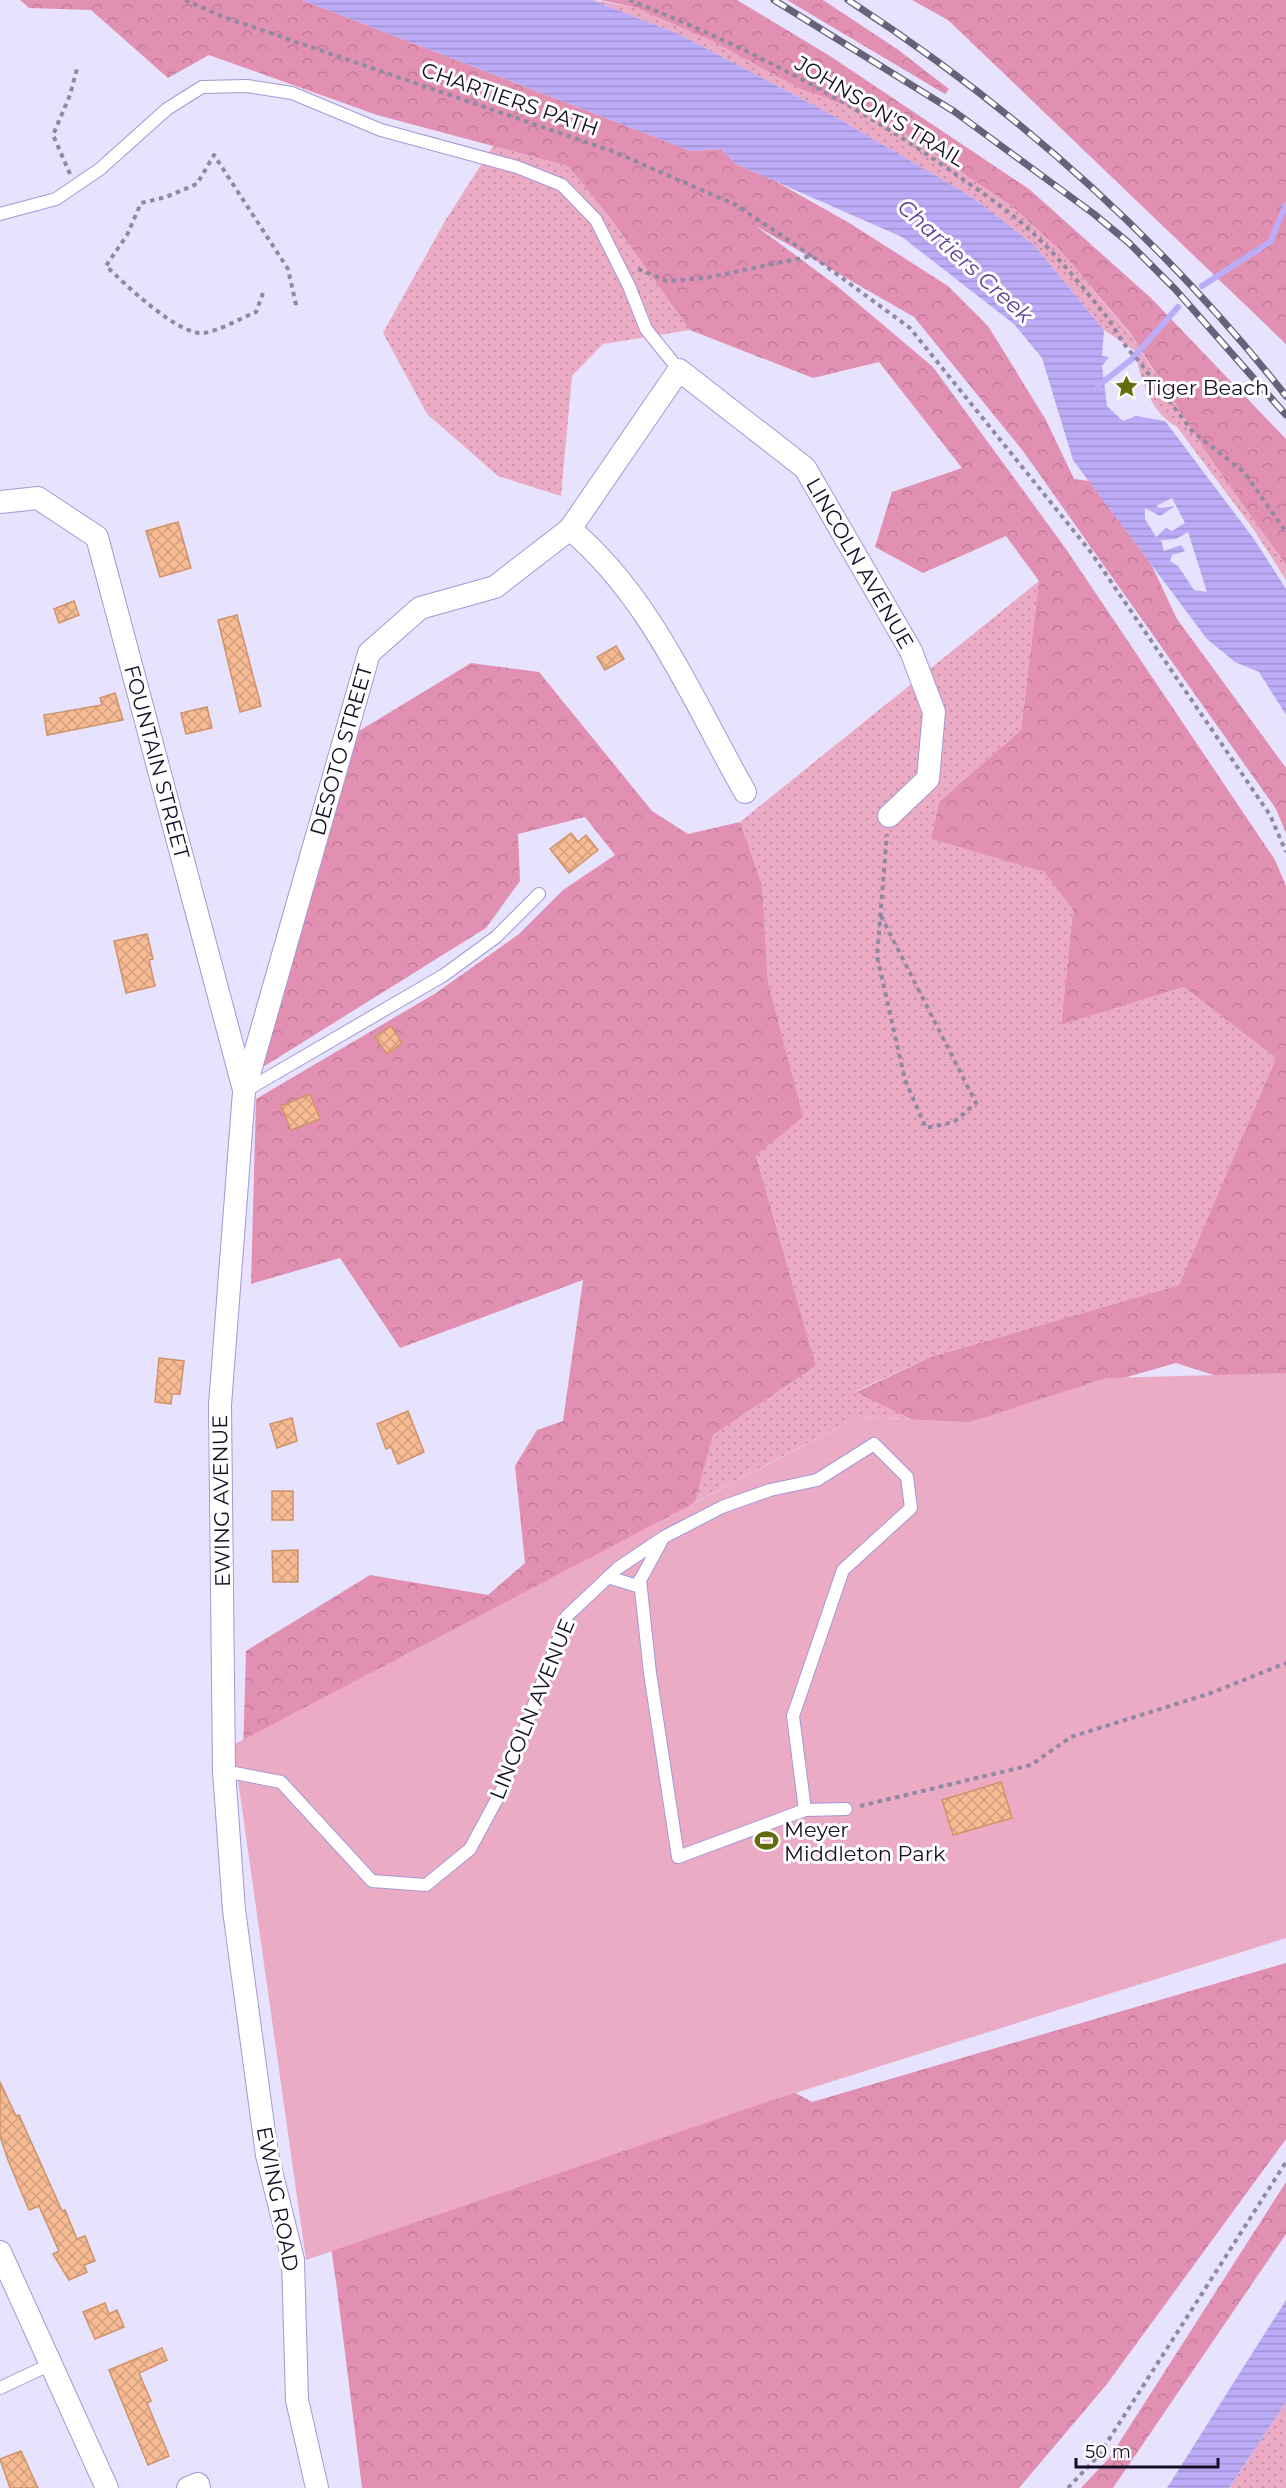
<svg xmlns="http://www.w3.org/2000/svg" width="1286" height="2488" font-family="Montserrat,sans-serif">
	<style>
		.grass { fill: url(#grass-dots) }
		.forest { fill: url(#forest-crowns) }
		.green { fill: #ecabc4 }
		.water { fill: url(#water-rules); fill-rule: evenodd }
		.lines { fill: none; stroke-linecap: round; stroke-linejoin: round }
		.stream { stroke: #bcabf7; stroke-width: 6 }
		.building { fill: url(#building-cross-hatch); stroke: #cf9269; stroke-width: 1.5 }
		.service-casing { stroke: #a597d6; stroke-width: 14 }
		.minor-casing { stroke: #a597d6; stroke-width: 24 }
		.path { stroke: #8f89a3; stroke-width: 4; stroke-dasharray: 4.5 4.5; stroke-linecap: butt }
		.service { stroke: #fff; stroke-width: 12 }
		.minor { stroke: #fff; stroke-width: 22 }
		.rail-casing { stroke: #67627a; stroke-width: 7 }
		.rail { stroke: #fff; stroke-width: 4.5; stroke-dasharray: 14; stroke-linecap: butt }
		.labels { text-anchor: middle; dominant-baseline: central; stroke-width: 6; stroke-linejoin: round; paint-order: stroke }
		.street-label { font-size: 21px; fill: #150f26; stroke: #fff }
		.poi-label { font-size: 21px; fill: #150f26; stroke: #fff; text-anchor: start }
		.water-label { font-size: 22px; font-style: italic; fill: #5d429a; stroke: #fff }
	</style>
	<defs>
		<pattern id="grass-dots" width="8" height="8" patternUnits="userSpaceOnUse" patternTransform="scale(1.5)"><rect width="8" height="8" fill="#ecabc4"/><path d="M2 2h.1M6 6h.1" fill="none" stroke="#ca92a8" stroke-width="1.8" stroke-linecap="round"/></pattern>
		<pattern id="forest-crowns" width="20" height="18" patternUnits="userSpaceOnUse" patternTransform="scale(1.5)"><rect width="20" height="18" fill="#e290b1"/><path d="M2 6a3 3 0 1 1 6 0M12 15a3 3 0 1 1 6 0" fill="none" stroke="#c17b98"/></pattern>
		<pattern id="water-rules" width="6" height="5" patternUnits="userSpaceOnUse" patternTransform="scale(1.5)"><rect width="6" height="5" fill="#bcabf7"/><path d="M0 2.5h6" fill="none" stroke="#a192d4"/></pattern>
		<pattern id="building-cross-hatch" width="8" height="8" patternUnits="userSpaceOnUse" patternTransform="scale(1.5)"><rect width="8" height="8" fill="#f7bb94"/><path d="M0 0l8 8M0 8l8-8" fill="none" stroke="#d3a07f"/></pattern>
	</defs>
	<rect width="100%" height="100%" fill="#e7e2fd"/>
	<!-- grass -->
	<g class="grass">
		<path d="M592,0L634,7L710,40L802,89L882,118L1013,207L1060,250L1130,334L1214,464L1286,565V580L1254,530L1177,427C1151,414 1140,378 1135,351L1104,330L1034,245L972,197L834,116L681,35Z"/>
		<polygon points="493,146 568,166 611,219 690,330 603,344 572,376 561,496 498,476 427,414 383,333 445,221"/>
		<polygon points="1039,581 1021,730 939,802 931,839 1044,872 1073,910 1061,1025 1184,987 1276,1058 1179,1285 931,1357 856,1391 910,1419 858,1417 695,1502 713,1435 816,1366 756,1154 802,1116 768,982 762,884 740,822"/>
		<polygon points="1286,2402 1286,2488 1229,2488"/>
	</g>
	<!-- forest -->
	<g class="forest">
		<polygon points="20,0 302,0 691,151 721,149 736,164 775,181 851,224 948,286 988,326 1046,420 1074,479 1089,481 1151,564 1177,619 1286,768 1286,833 1276,809 1023,451 914,317 756,226 837,286 933,367 1066,549 1275,860 1286,886 1286,1398 1176,1363 970,1422 977,1452 856,1392 931,1357 1179,1285 1276,1058 1184,987 1061,1025 1073,910 1044,872 931,839 939,802 1021,730 1039,581 1006,536 923,573 875,547 892,492 962,468 879,362 813,378 690,330 611,219 568,166 377,115 209,55 168,78 91,10 29,8"/>
		<polygon points="600,0 737,0 830,56 1029,189 1151,298 1286,439 1286,565 1214,464 1130,333 1060,250 1013,207 882,118 801,89 710,40 634,7"/>
		<polygon points="787,0 823,0 897,49 949,89 945,94"/>
		<polygon points="912,0 1286,0 1286,344 948,20"/>
		<polygon points="471,663 539,672 652,811 688,834 740,822 762,884 768,982 803,1117 756,1155 816,1366 713,1435 695,1502 574,1587 243,1756 246,1651 370,1575 488,1595 525,1563 515,1466 537,1430 563,1421 583,1280 400,1348 340,1258 251,1284 256,1099 436,993 519,934 563,890 615,855 585,817 518,834 520,881 486,928 263,1067 359,731"/>
		<polygon points="271,1827 709,2046 812,2102 1286,1963 1286,2139 1107,2384 1019,2488 362,2488 337,2289"/>
		<polygon points="1286,2182 1286,2234 1113,2488 1081,2488 1110,2457"/>
	</g>
	<!-- green -->
	<polygon class="green" points="1286,1373 1286,1938 770,2101 306,2260 233,1745 858,1417 970,1422 1106,1378"/>
	<!-- water -->
	<g class="water">
		<path d="M302,0H592L681,35L834,116L972,197L1034,245L1104,330L1102,356L1109,357L1102,366L1107,406L1123,421L1136,416L1165,421L1254,539L1286,589V715L1259,672L1235,662L1207,639L1073,460L1042,358L1014,324L902,237L736,164L721,149L691,151ZM1172,498L1185,523L1172,531L1166,528L1156,537L1145,519V508L1160,516L1175,506L1160,508L1156,506ZM1188,532L1207,592L1194,590L1178,566L1170,561L1172,555L1185,551L1181,545L1164,551L1161,540L1176,539Z"/>
		<polygon points="1286,2300 1286,2402 1229,2488 1167,2488"/>
	</g>
	<g class="lines">
		<!-- stream -->
		<g class="stream">
			<polyline points="1202,286 1270,242 1286,205"/>
			<polyline points="1098,386 1132,359 1178,307"/>
		</g>
	</g>
	<!-- building -->
	<g class="building">
		<polygon points="178,522 191,568 160,577 146,531"/>
		<polygon points="74,601 79,615 59,623 54,609"/>
		<polygon points="237,615 261,706 240,712 218,620"/>
		<polygon points="616,646 624,659 605,670 597,657"/>
		<polygon points="115,693 123,720 47,735 44,715 102,705 100,698"/>
		<polygon points="207,707 212,728 186,734 181,713"/>
		<polygon points="571,833 578,842 586,835 598,850 569,873 550,849"/>
		<polygon points="147,934 153,959 149,960 155,986 126,993 114,941"/>
		<polygon points="391,1026 402,1043 387,1054 375,1037"/>
		<polygon points="310,1094 320,1119 291,1130 281,1106"/>
		<polygon points="159,1358 184,1361 180,1394 172,1394 171,1404 155,1402"/>
		<polygon points="408,1411 424,1452 398,1464 391,1447 386,1449 377,1424"/>
		<polygon points="292,1418 297,1441 277,1448 270,1424"/>
		<rect x="272" y="1491" width="21" height="29"/>
		<polygon points="298,1550 298,1582 273,1582 272,1551"/>
		<polygon points="1001,1782 1012,1818 953,1835 942,1800"/>
		<polygon points="0,2082 16,2116 19,2115 62,2211 65,2210 77,2239 85,2236 95,2261 84,2265 87,2272 69,2280 53,2254 59,2251 39,2206 29,2210 8,2160 0,2136"/>
		<polygon points="105,2303 109,2314 117,2310 124,2327 95,2339 83,2312"/>
		<polygon points="162,2348 167,2360 139,2373 151,2401 147,2403 169,2456 148,2465 109,2370"/>
		<polygon points="21,2451 38,2488 10,2488 0,2459"/>
	</g>
	<g class="lines">
		<defs>
			<g id="service">
				<polyline points="0,214 56,199 100,169 167,109 202,87 247,86 292,93 381,130 517,167 562,185 596,220 629,286 646,329 679,370"/>
				<polyline points="245,1091 444,975 496,937 539,894"/>
				<polyline points="608,1577 637,1586 662,1540"/>
				<polyline points="640,1580 650,1673 678,1857 805,1810 846,1809"/>
				<polyline points="224,1771 281,1782 372,1881 426,1885 470,1849 503,1788 567,1616 618,1568 664,1537 722,1507 770,1490 817,1480 874,1444 907,1477 911,1508 843,1570 793,1716 805,1810"/>
				<polyline points="0,2388 51,2364"/>
			</g>
			<g id="minor">
				<polyline points="0,502 38,498 97,537 244,1090"/>
				<path d="M570,529C652,598 693,701 745,792"/>
				<polyline points="0,2252 107,2488"/>
				<polyline points="188,2488 198,2484 199,2488"/>
				<polyline points="317,2488 297,2400 293,2260 267,2155 234,1910 224,1771 220,1405 244,1092 369,653 420,608 495,587 570,529 679,370 805,468 911,651 934,712 928,779 889,816"/>
			</g>
		</defs>
		<!-- service casing -->
		<use href="#service" class="service-casing"/>
		<!-- minor casing -->
		<use href="#minor" class="minor-casing"/>
		<!-- path -->
		<g class="path">
			<polyline points="185,0 221,16 612,151 736,205 812,256"/>
			<path d="M629,0C744,45 853,102 954,173C982,193 1013,213 1037,237C1062,261 1085,290 1106,316C1117,331 1124,347 1138,360L1193,432L1244,472L1286,532"/>
			<polyline points="70,174 53,135 70,95 78,65"/>
			<polyline points="638,269 667,281 705,278 812,256 910,328 1090,551 1270,815 1286,852"/>
			<path d="M263,293L256,312C241,318 221,330 204,333C178,336 124,283 106,266L127,235L141,203L166,197L197,184L214,155L288,269L297,309"/>
			<polyline points="881,916 976,1103 954,1122 926,1128 905,1080 877,956 887,834"/>
			<polyline points="860,1806 1031,1765 1071,1737 1211,1693 1286,1663"/>
			<polyline points="1068,2488 1099,2455 1286,2162"/>
		</g>
		<!-- service -->
		<use href="#service" class="service"/>
		<!-- minor -->
		<use href="#minor" class="minor"/>
		<defs>
			<g id="rail">
				<polyline points="774,0 955,112 1094,214 1129,243 1175,289 1286,415"/>
				<path d="M848,0C1015,108 1163,240 1286,396"/>
			</g>
		</defs>
		<!-- rail casing -->
		<use href="#rail" class="rail-casing"/>
		<!-- rail -->
		<use href="#rail" class="rail"/>
	</g>
	<!-- icons -->
	<defs>
		<symbol id="sight-bare" viewBox="-9 -9 18 18"><path d="M0-6L1.8-2.2L6-1.7L2.9 1.2L3.7 5.4L0 3.3L-3.7 5.4L-2.9 1.2L-6-1.7L-1.8-2.2Z" fill="#656b0f" stroke="#fff" stroke-width="2.5" paint-order="stroke"/></symbol>
		<symbol id="stadium-bare" viewBox="-9 -9 18 18"><path d="M0-5a6.5 5 0 1 0 0 10a6.5 5 0 1 0 0-10ZM-3.5-1.8h7v3.6h-7Z" fill="#656b0f" stroke="#fff" stroke-width="2.5" paint-order="stroke"/></symbol>
	</defs>
	<g fill-rule="evenodd">
		<use href="#sight-bare" x="1110" y="370" width="33" height="33"/>
		<use href="#stadium-bare" x="750" y="1824" width="33" height="33"/>
	</g>
	<g class="labels">
		<!-- street labels -->
		<g class="street-label">
			<text transform="translate(510 99) rotate(19)">CHARTIERS PATH</text>
			<text transform="translate(880 111) rotate(31)">JOHNSON'S TRAIL</text>
			<text transform="translate(860 563) rotate(60)">LINCOLN AVENUE</text>
			<text transform="translate(341 750) rotate(-74)">DESOTO STREET</text>
			<text transform="translate(157 762) rotate(75)">FOUNTAIN STREET</text>
			<text transform="translate(221 1501) rotate(-91)">EWING AVENUE</text>
			<text transform="translate(532 1709) rotate(-68)">LINCOLN AVENUE</text>
			<text transform="translate(278 2199) rotate(79)">EWING ROAD</text>
		</g>
		<!-- poi labels -->
		<g class="poi-label">
			<text x="1144" y="387">Tiger Beach</text>
			<text x="784" y="1829">Meyer<tspan x="784" dy="24">Middleton Park</tspan></text>
		</g>
		<!-- water labels -->
		<g class="water-label">
			<text transform="translate(965 261) rotate(42)">Chartiers Creek</text>
		</g>
	</g>
	<!-- scale -->
	<path d="M1076 2458v9h142v-9" fill="none" stroke="#150f26" stroke-width="3"/>
	<text x="1085" y="2458" font-size="18" fill="#150f26" stroke="#ffffff" stroke-width="4.5" paint-order="stroke">50 m</text>
</svg>
